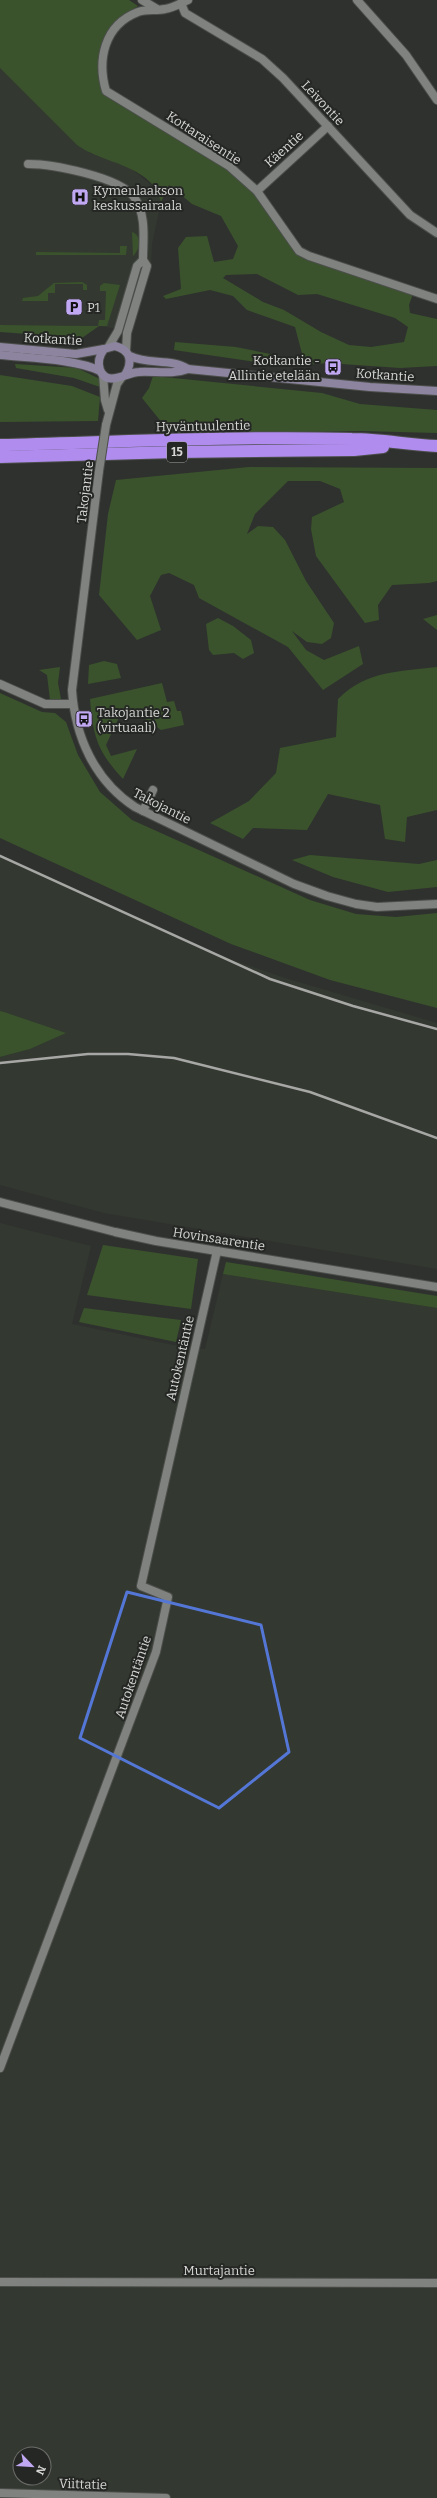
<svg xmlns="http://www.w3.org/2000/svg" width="437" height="2498" font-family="Bitter,serif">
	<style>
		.built { fill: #333930; fill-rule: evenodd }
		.green { fill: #3a532c; fill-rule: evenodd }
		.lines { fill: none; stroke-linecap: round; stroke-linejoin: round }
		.street-casing { stroke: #4c4e4b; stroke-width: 10 }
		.secondary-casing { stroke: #4c4e4b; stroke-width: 10 }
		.highway-casing { stroke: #4c4e4b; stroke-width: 14 }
		.street { stroke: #7f827e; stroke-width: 8 }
		.secondary { stroke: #8d859f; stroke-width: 8 }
		.highway { stroke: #af8ced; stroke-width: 12 }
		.rail { stroke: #a7a8a6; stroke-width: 2.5 }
		.street-bridge-casing { stroke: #4c4e4b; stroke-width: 10; stroke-linecap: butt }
		.street-bridge { stroke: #7f827e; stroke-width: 8 }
		.marked { fill: none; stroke: #5477d7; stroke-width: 3; stroke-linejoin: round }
		.labels { text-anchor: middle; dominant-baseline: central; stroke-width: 4; stroke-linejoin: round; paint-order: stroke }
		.shield { fill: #252724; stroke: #a1a2a0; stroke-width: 1 }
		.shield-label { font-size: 12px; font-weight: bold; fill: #d6d7d5 }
		.street-label { font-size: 13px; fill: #d6d7d5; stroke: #252724 }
		.poi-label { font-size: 13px; fill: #d6d7d5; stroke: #252724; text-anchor: start }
	</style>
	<rect width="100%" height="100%" fill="#2f312e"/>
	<!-- built -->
	<g class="built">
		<polygon points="0,68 77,145 90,153 131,168 159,192 161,202 152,244 151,270 131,331 99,326 0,325"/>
		<polygon points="0,854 230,959 285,978 437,1023 437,1269 104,1213 0,1185 0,1057 30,1049 65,1033 0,1011"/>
		<path d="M0,1223L91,1246L72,1324L173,1345L205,1349L223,1274L437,1308V2498H0ZM20,2454H44V2478H20Z"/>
	</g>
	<!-- green -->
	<g class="green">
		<path d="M0,0H129L138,6C104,27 91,52 102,92L225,168L254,193L296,254L314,262L413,294L409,305L410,313L437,319V366L400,368L327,363L305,365L295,327L247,310L233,296L210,290L166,299L163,296L181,289L178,248L186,237L207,236L214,262L233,259L238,246L221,216L192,204L169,185L161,202C153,165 103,164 77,145L0,68ZM257,274L298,295L317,294L395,318L408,327L404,342L371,347L349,345L321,332L284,310L263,302L223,278L226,275Z"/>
		<path d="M132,232C142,235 140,250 133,256Z"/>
		<polygon points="120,246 127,246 126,255 36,255 36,252 120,253"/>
		<polygon points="82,282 87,285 87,290 83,290 83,284 55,284 55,293 48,293 48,301 22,301 23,298 38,296 54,283"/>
		<polygon points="104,283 120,285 107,326 99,326 82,338 0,332 0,325 98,326 99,320 105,320 106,291 100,291 100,286"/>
		<polygon points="175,342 236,347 290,358 291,367 174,350"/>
		<polygon points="15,364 77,368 100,379 100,387 74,378 16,368"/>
		<polygon points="0,375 72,386 100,397 98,421 0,422"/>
		<polygon points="153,376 322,393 360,404 437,410 437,433 361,431 179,434 163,424 142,398 149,388"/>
		<polygon points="249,467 437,468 437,581 429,583 392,585 378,605 379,620 365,623 316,556 311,529 312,517 344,502 340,489 320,481 288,481 255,514 247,534 258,526 273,527 285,540 306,581 334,623 331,638 322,644 307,642 292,631 306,650 324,660 359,646 363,664 323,690 288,647 199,598 194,585 169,573 161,575 150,596 161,630 137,640 99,595 108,514 116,480"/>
		<polygon points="437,615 437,630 423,619"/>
		<polygon points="218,618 233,626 251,640 254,653 243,659 234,653 213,655 209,650 206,624"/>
		<polygon points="104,661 117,664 121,678 88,684 89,665"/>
		<polygon points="60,667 58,683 61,699 50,700 47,675 39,670"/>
		<path d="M437,667V810L407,817L405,842L385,839L380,805L328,794L307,830L253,828L243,839L210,823L249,801L276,773L280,748L336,737L338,699C367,670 399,672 437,667Z"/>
		<path d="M162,683L167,702L174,701L177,711H181L184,725L161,730L144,718L121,713L106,745L111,756L137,749L123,779C97,751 93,736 90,699Z"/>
		<polygon points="0,693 42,712 55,713 66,722 78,755 100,792 132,820 310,900 356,914 396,917 437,913 437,1008 330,980 231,944 0,838"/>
		<polygon points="310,855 419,864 437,860 437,887 388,892 333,877 292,860"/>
		<polygon points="0,1011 4,1012 66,1033 30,1049 0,1057"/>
		<polygon points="103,1245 198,1259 191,1309 87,1295"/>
		<polygon points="226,1262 437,1296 437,1308 223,1274"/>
		<polygon points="84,1308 181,1320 176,1342 79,1322"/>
	</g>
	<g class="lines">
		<defs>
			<g id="street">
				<polyline points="142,0 157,9"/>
				<path d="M188,0C181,3 173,8 165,9C156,11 147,9 138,12C104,25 97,60 106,91L229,166L257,191L299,251L309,256L437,299"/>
				<polyline points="357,0 406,55 437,100"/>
				<polyline points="181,3 185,13 262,59 283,78 410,215 437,233"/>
				<path d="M28,164C52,164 120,177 134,197C147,215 143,240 143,260L147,266L127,333L126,351"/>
				<polyline points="257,191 328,126"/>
				<polyline points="109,346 118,331 137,266 143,260"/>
				<polyline points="103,375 105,400 108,410"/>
				<polyline points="106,425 117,384 122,377"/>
				<path d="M99,471L72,690C75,737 95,781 135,807L294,884L327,896L356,904L377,907L437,904"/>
				<polyline points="0,684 45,704 73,704"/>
				<polyline points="143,811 153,790"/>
				<polyline points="0,1202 115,1232 156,1241 437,1287"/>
				<polyline points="0,2068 156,1652 168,1597 141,1586 217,1251"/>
				<polyline points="0,2282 437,2283"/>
				<polyline points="0,2493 166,2498"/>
			</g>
			<g id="secondary">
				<polyline points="0,347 76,354 104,349"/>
				<path d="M0,355C27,358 77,359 100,371"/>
				<path d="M130,356C148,365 171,358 188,369L370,387L437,391"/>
				<path d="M125,375C133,362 131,350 115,346L104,349C99,356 97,362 100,370C107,388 127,372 139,372C155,371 172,375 188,369"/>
			</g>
			<g id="highway">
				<path d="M0,445C117,442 235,436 352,439C381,439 409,445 437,446"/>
				<polyline points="0,457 175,452 354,450 383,447"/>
			</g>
		</defs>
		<!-- street casing -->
		<use href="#street" class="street-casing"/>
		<!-- secondary casing -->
		<use href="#secondary" class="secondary-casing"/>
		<!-- highway casing -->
		<use href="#highway" class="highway-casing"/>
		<!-- street -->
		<use href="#street" class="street"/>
		<!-- secondary -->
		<use href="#secondary" class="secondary"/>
		<!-- highway -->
		<use href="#highway" class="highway"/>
		<!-- rail -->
		<g class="rail">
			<polyline points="0,856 270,979 353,1006 437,1029"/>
			<polyline points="0,1063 88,1054 128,1054 174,1058 310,1092 437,1138"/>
		</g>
		<defs>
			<polyline id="street-bridge" points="99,471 106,425"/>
		</defs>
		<!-- street-bridge casing -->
		<use href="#street-bridge" class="street-bridge-casing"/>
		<!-- street-bridge -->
		<use href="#street-bridge" class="street-bridge"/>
	</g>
	<!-- marked area -->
	<path class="marked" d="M127,1592L261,1625L289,1752L219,1808L80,1738Z"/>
	<!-- icons -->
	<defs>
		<symbol id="hospital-square" viewBox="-11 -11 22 22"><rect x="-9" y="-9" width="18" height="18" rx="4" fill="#c1a8f3" stroke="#252724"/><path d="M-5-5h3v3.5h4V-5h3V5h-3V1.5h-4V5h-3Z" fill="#111"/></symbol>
		<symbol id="parking-square" viewBox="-11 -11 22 22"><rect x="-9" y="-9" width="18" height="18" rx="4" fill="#c1a8f3" stroke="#252724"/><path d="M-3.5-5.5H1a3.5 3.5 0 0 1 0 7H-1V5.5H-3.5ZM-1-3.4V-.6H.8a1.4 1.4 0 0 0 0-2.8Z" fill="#111"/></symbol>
		<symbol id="bus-square" viewBox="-11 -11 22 22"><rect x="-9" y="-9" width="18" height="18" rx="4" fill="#c1a8f3" stroke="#252724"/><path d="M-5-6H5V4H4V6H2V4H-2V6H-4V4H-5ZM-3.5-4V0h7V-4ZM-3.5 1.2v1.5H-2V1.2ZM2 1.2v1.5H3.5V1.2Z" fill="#111"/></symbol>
	</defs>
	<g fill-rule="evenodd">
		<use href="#hospital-square" x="70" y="187" width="20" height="20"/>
		<use href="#parking-square" x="64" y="297" width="20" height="20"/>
		<use href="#bus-square" x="323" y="357" width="20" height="20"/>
		<use href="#bus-square" x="74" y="709" width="20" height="20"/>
	</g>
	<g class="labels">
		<!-- shield labels -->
		<rect class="shield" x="167" y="442" width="20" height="20" rx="3"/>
		<g class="shield-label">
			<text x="177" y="452">15</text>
		</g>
		<!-- street labels -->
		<g class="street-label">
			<text transform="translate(323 103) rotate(47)">Leivontie</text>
			<text transform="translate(204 138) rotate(33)">Kottaraisentie</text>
			<text transform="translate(284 149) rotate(-42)">Käentie</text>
			<text transform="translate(53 339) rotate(3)">Kotkantie</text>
			<text transform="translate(385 375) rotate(4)">Kotkantie</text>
			<text transform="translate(203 426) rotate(-1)">Hyväntuulentie</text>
			<text transform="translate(85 492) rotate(-83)">Takojantie</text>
			<text transform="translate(162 806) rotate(27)">Takojantie</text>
			<text transform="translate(219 1239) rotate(9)">Hovinsaarentie</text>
			<text transform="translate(180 1358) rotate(-77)">Autokentäntie</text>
			<text transform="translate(133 1677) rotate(-71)">Autokentäntie</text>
			<text x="219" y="2270">Murtajantie</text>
			<text transform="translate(83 2484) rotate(2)">Viittatie</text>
		</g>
		<!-- poi labels -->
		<g class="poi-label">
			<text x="93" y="190">Kymenlaakson<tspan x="93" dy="15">keskussairaala</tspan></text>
			<text x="87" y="307">P1</text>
			<text x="320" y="360" text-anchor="end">Kotkantie -<tspan x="320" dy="15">Allintie etelään</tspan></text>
			<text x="97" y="712">Takojantie 2<tspan x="97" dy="15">(virtuaali)</tspan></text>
		</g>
	</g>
	<!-- north arrow -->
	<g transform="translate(32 2466) rotate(115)"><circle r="19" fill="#252724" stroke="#6c6d6b"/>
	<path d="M0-3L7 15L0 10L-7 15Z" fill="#c1a8f3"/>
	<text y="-6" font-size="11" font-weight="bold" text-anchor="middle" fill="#d6d7d5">N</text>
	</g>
</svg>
